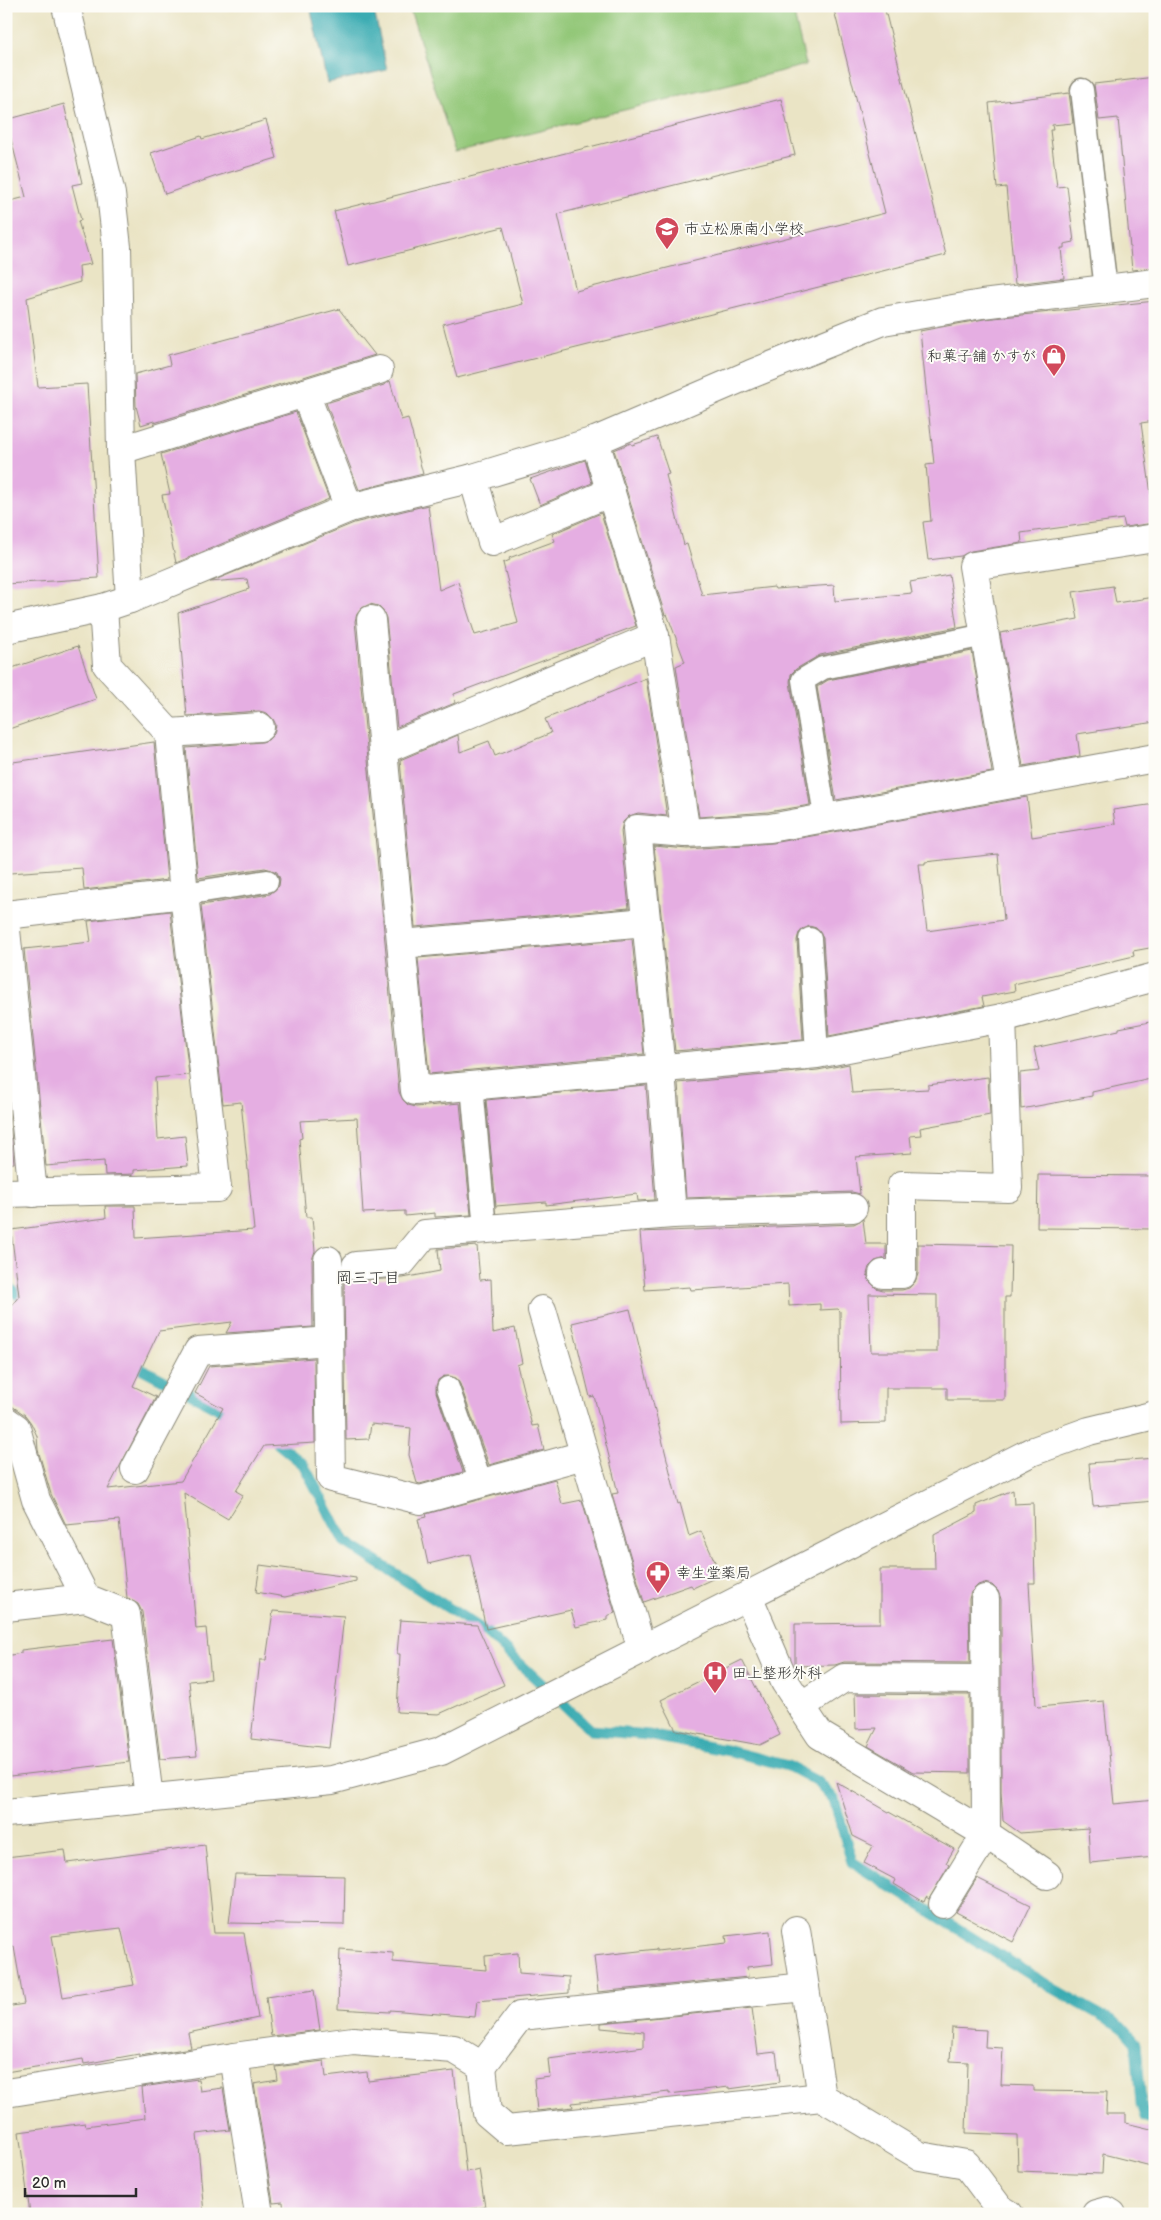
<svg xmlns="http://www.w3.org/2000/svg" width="1161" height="2220" font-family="'Balsamiq Sans','Klee One',sans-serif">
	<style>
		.green { fill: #93c778; stroke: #5f7952 }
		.water { fill: #3aacb2; stroke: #326c6e }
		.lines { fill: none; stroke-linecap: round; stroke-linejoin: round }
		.stream { stroke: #3aacb2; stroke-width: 11 }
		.building { fill: #e5aee2; fill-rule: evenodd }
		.lane-casing { stroke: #8a8878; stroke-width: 25 }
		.street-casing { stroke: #8a8878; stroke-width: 30 }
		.secondary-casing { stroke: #8a8878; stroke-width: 30 }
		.lane { stroke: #fff; stroke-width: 22 }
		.street { stroke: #fff; stroke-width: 28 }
		.secondary { stroke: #fff; stroke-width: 28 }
		.labels { text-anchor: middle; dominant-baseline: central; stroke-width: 4; stroke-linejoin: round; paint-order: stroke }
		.poi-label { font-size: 15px; fill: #2b2b2b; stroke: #fdfcf7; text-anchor: start }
		.neighbourhood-label { font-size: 16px; fill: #2b2b2b; stroke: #fdfcf7 }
	</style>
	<rect width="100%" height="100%" fill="#fdfcf7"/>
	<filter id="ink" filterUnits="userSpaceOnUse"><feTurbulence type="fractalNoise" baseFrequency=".02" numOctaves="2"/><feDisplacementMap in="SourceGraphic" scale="10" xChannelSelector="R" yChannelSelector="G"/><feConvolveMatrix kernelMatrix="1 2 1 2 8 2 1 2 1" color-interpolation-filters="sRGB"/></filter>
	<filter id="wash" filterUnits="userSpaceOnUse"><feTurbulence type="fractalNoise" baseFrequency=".0096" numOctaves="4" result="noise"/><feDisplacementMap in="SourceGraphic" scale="20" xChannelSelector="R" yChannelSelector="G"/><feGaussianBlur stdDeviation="1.12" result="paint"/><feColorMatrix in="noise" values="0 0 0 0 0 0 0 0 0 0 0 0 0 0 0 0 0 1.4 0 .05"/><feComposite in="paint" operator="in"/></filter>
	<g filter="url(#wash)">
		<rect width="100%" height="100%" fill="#eae4c5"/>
		<!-- green -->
		<polygon class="green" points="409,6 792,6 806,65 455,152"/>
		<!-- water -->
		<polygon class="water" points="310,6 373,6 387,70 327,83"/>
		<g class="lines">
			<!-- stream -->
			<g class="stream">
				<polyline points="6,1286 31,1304"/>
				<polyline points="129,1362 234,1417"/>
				<polyline points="270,1437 303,1464 344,1541 486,1632 591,1730 648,1735 730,1751 788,1766 818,1782 834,1799 852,1862 1052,1988 1122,2027 1136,2043 1141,2104 1145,2117 1155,2120"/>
			</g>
		</g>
		<g id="blocks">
			<!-- building -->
			<g class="building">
				<polygon points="833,6 884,6 946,255 457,378 443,324 523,304 503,227 348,266 334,211 781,99 795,155 558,214 576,291 885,213"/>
				<polygon points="1155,77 1155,268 1132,270 1118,118 1099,120 1094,84"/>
				<polygon points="1069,93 1073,123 1052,125 1053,130 1050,130 1057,187 1067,186 1074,242 1064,244 1064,248 1061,248 1064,278 1015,284 1006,187 997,188 989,103"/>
				<polygon points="64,104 82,183 72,185 81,220 78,221 91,264 79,266 80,282 27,298 38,387 87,384 99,578 6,584 6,202 26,197 6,120"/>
				<polygon points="266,120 277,158 214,177 165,194 151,153 201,136 202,139"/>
				<polygon points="1155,301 1155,421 1141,423 1151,494 1155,494 1155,523 1125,527 1123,519 1021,533 1022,543 971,551 961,556 928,560 923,522 931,521 926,465 934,464 920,331 984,319"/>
				<polygon points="339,309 375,355 154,423 154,421 141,425 136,406 135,374 170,365 168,355"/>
				<polygon points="390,381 401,420 408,418 423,474 359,490 326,403 384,385"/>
				<polygon points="296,412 329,499 176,563 162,495 170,494 161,454"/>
				<polygon points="657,437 669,474 666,475 684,545 687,544 702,595 774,587 775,589 834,585 835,601 912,593 910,582 949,575 957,627 820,655 796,669 791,674 790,682 810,805 768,812 699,817 676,666 685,662 667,614 665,615 614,450 631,443 632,445"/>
				<polygon points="585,460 592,483 540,505 530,479"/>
				<polygon points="428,505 439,590 458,582 475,635 518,623 503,563 510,560 509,558 555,541 552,534 601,513 636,626 454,694 455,703 397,727 386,618 383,611 378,606 370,604 362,608 357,614 355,621 399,1092 403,1100 408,1105 416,1107 460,1103 471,1215 435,1217 435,1213 405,1216 405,1211 363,1213 357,1118 300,1121 302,1138 299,1139 306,1217 312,1217 315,1251 312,1260 313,1327 226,1333 232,1322 159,1331 133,1386 156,1397 108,1489 181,1481 223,1408 195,1393 209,1366 314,1358 315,1443 264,1446 236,1491 243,1495 228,1519 184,1493 196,1629 206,1628 211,1679 189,1681 197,1756 160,1759 142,1612 138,1604 127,1598 119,1520 66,1525 51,1494 38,1450 37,1436 31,1423 25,1415 6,1402 6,1313 19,1296 11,1230 106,1218 105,1206 135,1206 136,1238 254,1230 241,1102 223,1104 201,905 270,894 279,886 280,879 277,872 265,868 198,878 186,748 262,742 268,740 274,734 276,725 273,719 267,713 259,711 187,716 178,613 249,589 247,579 210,582 354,523"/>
				<polygon points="1113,586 1116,603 1155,597 1155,722 1077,734 1080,756 1023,766 1000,633 1078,619 1073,592"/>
				<polygon points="78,646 96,699 6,730 6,670"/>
				<polygon points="972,651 992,772 836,800 817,687 828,680"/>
				<polygon points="646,678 667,816 638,813 629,816 623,822 621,831 629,908 415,927 400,760 458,735 460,752 489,741 495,756 551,733 545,719"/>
				<polygon points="154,742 167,880 84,890 82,868 10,873 6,841 6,763"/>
				<path d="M1027,797L1032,837L1115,824L1113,810L1155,804V947L1133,951L1134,956L1014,984L1015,991L982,997L984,1006L829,1036L823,938L816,928L809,926L799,933L797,940L803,1040L675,1051L654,846L687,849L773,843ZM998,854L1004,920L927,931L919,864H925V862Z"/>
				<polygon points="170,911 189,1075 155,1078 158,1139 185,1136 188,1166 134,1170 134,1174 105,1175 104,1161 46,1166 24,949 91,942 88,921"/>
				<polygon points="632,939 644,1054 429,1074 418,958"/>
				<polygon points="1155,1021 1155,1078 1092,1092 1092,1096 1021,1109 1020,1073 1039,1071 1034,1048 1119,1030 1119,1028"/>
				<polygon points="849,1064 852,1093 928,1089 928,1085 988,1077 990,1115 920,1128 921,1135 910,1136 912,1153 856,1157 860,1194 852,1192 686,1198 678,1083 818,1070"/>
				<polygon points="6,1085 14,1163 6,1164"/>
				<polygon points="646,1085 655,1200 638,1201 637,1194 546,1205 546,1202 496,1206 486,1100"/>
				<polygon points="1038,1175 1155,1176 1155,1229 1037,1228"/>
				<path d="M863,1219L866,1244H886V1258L875,1261L869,1267L867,1274L870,1282L876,1288L883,1290H902L909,1288L915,1282L918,1274V1244L1011,1246L1010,1297H1005V1400H947V1388H886V1423L841,1424L840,1311L838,1309L820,1310V1304L789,1306L788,1284L691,1290L690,1287L645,1290L640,1232L854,1224ZM869,1294L937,1295V1352H871Z"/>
				<polygon points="477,1246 480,1280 491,1279 493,1333 515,1328 522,1363 517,1365 532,1426 538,1425 544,1450 489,1465 460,1384 456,1378 444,1376 438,1380 436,1392 463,1472 420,1484 417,1483 409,1455 411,1428 371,1424 369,1439 346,1440 344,1281 403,1278 440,1271 438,1249"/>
				<polygon points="630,1309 678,1504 680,1503 689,1536 701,1531 721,1575 693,1588 691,1585 644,1602 612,1494 618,1493 594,1396 590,1397 572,1323"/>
				<polygon points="1155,1458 1155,1501 1093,1506 1089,1463"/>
				<polygon points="555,1479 562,1504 582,1500 615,1613 607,1616 607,1620 576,1627 571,1610 486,1629 470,1554 428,1564 418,1519 427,1517 426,1514"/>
				<polygon points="1013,1490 1014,1504 1033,1503 1035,1583 1029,1583 1036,1705 1038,1707 1104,1701 1114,1804 1155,1800 1155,1857 1090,1863 1088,1828 1020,1833 1003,1821 1001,1792 1001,1599 998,1591 992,1585 984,1583 978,1585 971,1592 969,1599 970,1663 844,1662 835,1665 795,1666 795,1624 880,1623 880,1569 935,1569 934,1535 976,1513 976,1505"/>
				<polygon points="260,1565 356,1578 356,1581 285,1597 256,1592"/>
				<polygon points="273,1611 344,1616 329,1748 251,1739 260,1660 266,1660"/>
				<polygon points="400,1620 477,1625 504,1685 439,1714 397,1712 400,1654 397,1654"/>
				<polygon points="113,1639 129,1762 10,1776 6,1741 6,1656 21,1653 21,1650"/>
				<polygon points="742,1660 780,1735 760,1745 676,1730 661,1700"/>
				<polygon points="855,1694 970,1695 970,1773 913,1772 868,1746 877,1728 856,1729"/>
				<polygon points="836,1782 954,1849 946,1863 949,1865 929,1899 926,1897 924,1902 894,1884 896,1880 864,1863 873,1846 853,1836"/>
				<path d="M205,1845L214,1933H244L258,2018L188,2033L191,2048L139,2056V2054L84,2064L83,2059L6,2072V2007L24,2004L14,1947L6,1948V1857L65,1850L67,1863ZM121,1928L134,1985L63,1997L52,1936Z"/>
				<polygon points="235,1874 345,1876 344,1925 229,1923"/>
				<polygon points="977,1878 1031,1905 1013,1942 956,1912"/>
				<polygon points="770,1931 773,1964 747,1967 748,1977 598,1992 594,1956 657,1949 657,1951 727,1943 726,1936"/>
				<polygon points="340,1949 393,1953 393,1962 486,1970 485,1956 518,1953 519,1973 569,1977 569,1993 477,2001 475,2017 390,2010 390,2012 338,2009"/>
				<polygon points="314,1990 320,2030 271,2036 266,1997"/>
				<polygon points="752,2008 758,2054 776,2052 780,2082 729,2089 729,2087 669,2094 669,2092 572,2103 573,2107 537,2111 534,2079 550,2077 548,2059 644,2047 644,2032 601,2028 601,2023"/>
				<polygon points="952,2028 986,2030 985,2047 1003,2048 1001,2085 1033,2086 1033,2091 1107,2092 1106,2114 1126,2114 1126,2123 1155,2130 1155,2167 1103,2154 1102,2174 1018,2171 1017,2135 966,2133 968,2062 950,2061"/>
				<polygon points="324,2061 326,2077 367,2072 368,2081 454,2071 466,2172 479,2169 485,2207 441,2214 284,2214 283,2202 273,2203 254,2084 278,2080 276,2067"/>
				<polygon points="198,2079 200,2091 223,2088 230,2130 197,2134 204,2214 30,2214 19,2132 85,2123 86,2126 145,2118 142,2087"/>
			</g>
		</g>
	</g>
	<g filter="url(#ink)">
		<use href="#blocks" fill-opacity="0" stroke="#8a8878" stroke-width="1"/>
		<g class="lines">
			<defs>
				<g id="lane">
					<polyline points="1082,90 1106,289"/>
					<polyline points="825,816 803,680 823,668 985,635"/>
					<polyline points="184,894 267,881"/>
					<polyline points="810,939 817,1054"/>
					<polyline points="472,1086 485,1229"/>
					<polyline points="448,1388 481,1483"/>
				</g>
				<g id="street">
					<polyline points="66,6 111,194 117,247 121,450 130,599"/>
					<polyline points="305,393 349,508"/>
					<polyline points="595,441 655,636 686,833 637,829 661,1070 672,1214"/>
					<polyline points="121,450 379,370"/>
					<polyline points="473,478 492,542 611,492"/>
					<polyline points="371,620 383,750"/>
					<polyline points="6,629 103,608 130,599 349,508 473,478 595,441 751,374 883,321 982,304 1155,283"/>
					<polyline points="655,636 383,750 415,1091 817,1054 1002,1018 1155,977"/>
					<polyline points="169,733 260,727"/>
					<polyline points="1010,783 973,566 1155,538"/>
					<polyline points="686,833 770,828 1155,758"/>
					<polyline points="6,915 184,894"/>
					<polyline points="6,930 33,1193"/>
					<polyline points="402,944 646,922"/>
					<polyline points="6,1193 217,1188 184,894 169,733 107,665 103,608"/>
					<polyline points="328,1260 331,1478 420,1500 584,1455"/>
					<polyline points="356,1266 402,1262 425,1234 672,1214 853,1208"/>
					<polyline points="883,1274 902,1274 902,1185 1008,1188 1002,1018"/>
					<polyline points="542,1310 642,1650"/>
					<polyline points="6,1421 16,1428 36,1500 86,1598 126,1614 149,1798"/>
					<polyline points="135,1469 198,1351 329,1341"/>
					<polyline points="748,1596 785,1682 820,1735 986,1834 1047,1875"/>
					<polyline points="6,1607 86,1598"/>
					<polyline points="801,1706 844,1678 985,1679"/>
					<polyline points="943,1904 986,1834 985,1599"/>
					<polyline points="796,1930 822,2097 920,2156 966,2164 999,2208 1009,2214"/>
					<polyline points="234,2057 353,2041 454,2049 482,2066 487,2113 507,2130 822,2097"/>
					<polyline points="482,2066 520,2016 805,1987"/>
					<polyline points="6,2093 234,2057 259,2214"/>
					<polyline points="1096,2214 1107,2211 1112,2214"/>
				</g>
				<polyline id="secondary" points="6,1813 332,1780 441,1751 1031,1452 1089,1431 1155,1415"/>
			</defs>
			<!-- lane casing -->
			<use href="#lane" class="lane-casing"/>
			<!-- street casing -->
			<use href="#street" class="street-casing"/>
			<!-- secondary casing -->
			<use href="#secondary" class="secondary-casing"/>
			<!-- lane -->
			<use href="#lane" class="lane"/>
			<!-- street -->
			<use href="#street" class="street"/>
			<!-- secondary -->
			<use href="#secondary" class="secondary"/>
		</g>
	</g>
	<!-- icons -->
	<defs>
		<symbol id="school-pin" viewBox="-11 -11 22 30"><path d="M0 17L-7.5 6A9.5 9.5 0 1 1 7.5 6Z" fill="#d1495b" stroke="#fdfcf7"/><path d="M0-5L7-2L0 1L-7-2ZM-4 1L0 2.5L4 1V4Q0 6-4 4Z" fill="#fff"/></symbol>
		<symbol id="shop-pin" viewBox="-11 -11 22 30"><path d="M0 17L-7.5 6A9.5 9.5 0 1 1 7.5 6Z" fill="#d1495b" stroke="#fdfcf7"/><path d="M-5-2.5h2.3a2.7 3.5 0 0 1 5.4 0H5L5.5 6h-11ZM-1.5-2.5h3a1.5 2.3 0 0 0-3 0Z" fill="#fff"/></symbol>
		<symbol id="pharmacy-pin" viewBox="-11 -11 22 30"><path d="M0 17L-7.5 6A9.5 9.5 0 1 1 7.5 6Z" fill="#d1495b" stroke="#fdfcf7"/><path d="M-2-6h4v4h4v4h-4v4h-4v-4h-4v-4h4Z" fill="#fff"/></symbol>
		<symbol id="hospital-pin" viewBox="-11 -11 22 30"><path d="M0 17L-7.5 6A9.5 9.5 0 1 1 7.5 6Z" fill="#d1495b" stroke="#fdfcf7"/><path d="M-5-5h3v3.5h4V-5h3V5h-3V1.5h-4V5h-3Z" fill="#fff"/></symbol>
	</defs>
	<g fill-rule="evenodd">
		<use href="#school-pin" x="653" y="215" width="28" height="38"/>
		<use href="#shop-pin" x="1040" y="342" width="28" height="38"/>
		<use href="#pharmacy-pin" x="644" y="1559" width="28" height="38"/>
		<use href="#hospital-pin" x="701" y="1659" width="28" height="38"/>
	</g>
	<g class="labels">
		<!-- poi labels -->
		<g class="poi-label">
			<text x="684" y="229">市立松原南小学校</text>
			<text x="1036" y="356" text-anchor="end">和菓子舗 かすが</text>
			<text x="676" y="1573">幸生堂薬局</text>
			<text x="732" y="1673">田上整形外科</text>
		</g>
		<!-- neighbourhood labels -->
		<g class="neighbourhood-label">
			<text x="368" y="1278">岡三丁目</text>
		</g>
	</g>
	<!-- margin -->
	<rect width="1161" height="2220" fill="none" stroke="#fdfcf7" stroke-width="25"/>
	<!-- scale -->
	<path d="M25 2188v8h111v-8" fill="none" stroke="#2b2b2b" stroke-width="2.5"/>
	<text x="32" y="2188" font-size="15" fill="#2b2b2b" stroke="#fdfcf7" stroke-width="4" paint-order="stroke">20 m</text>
</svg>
